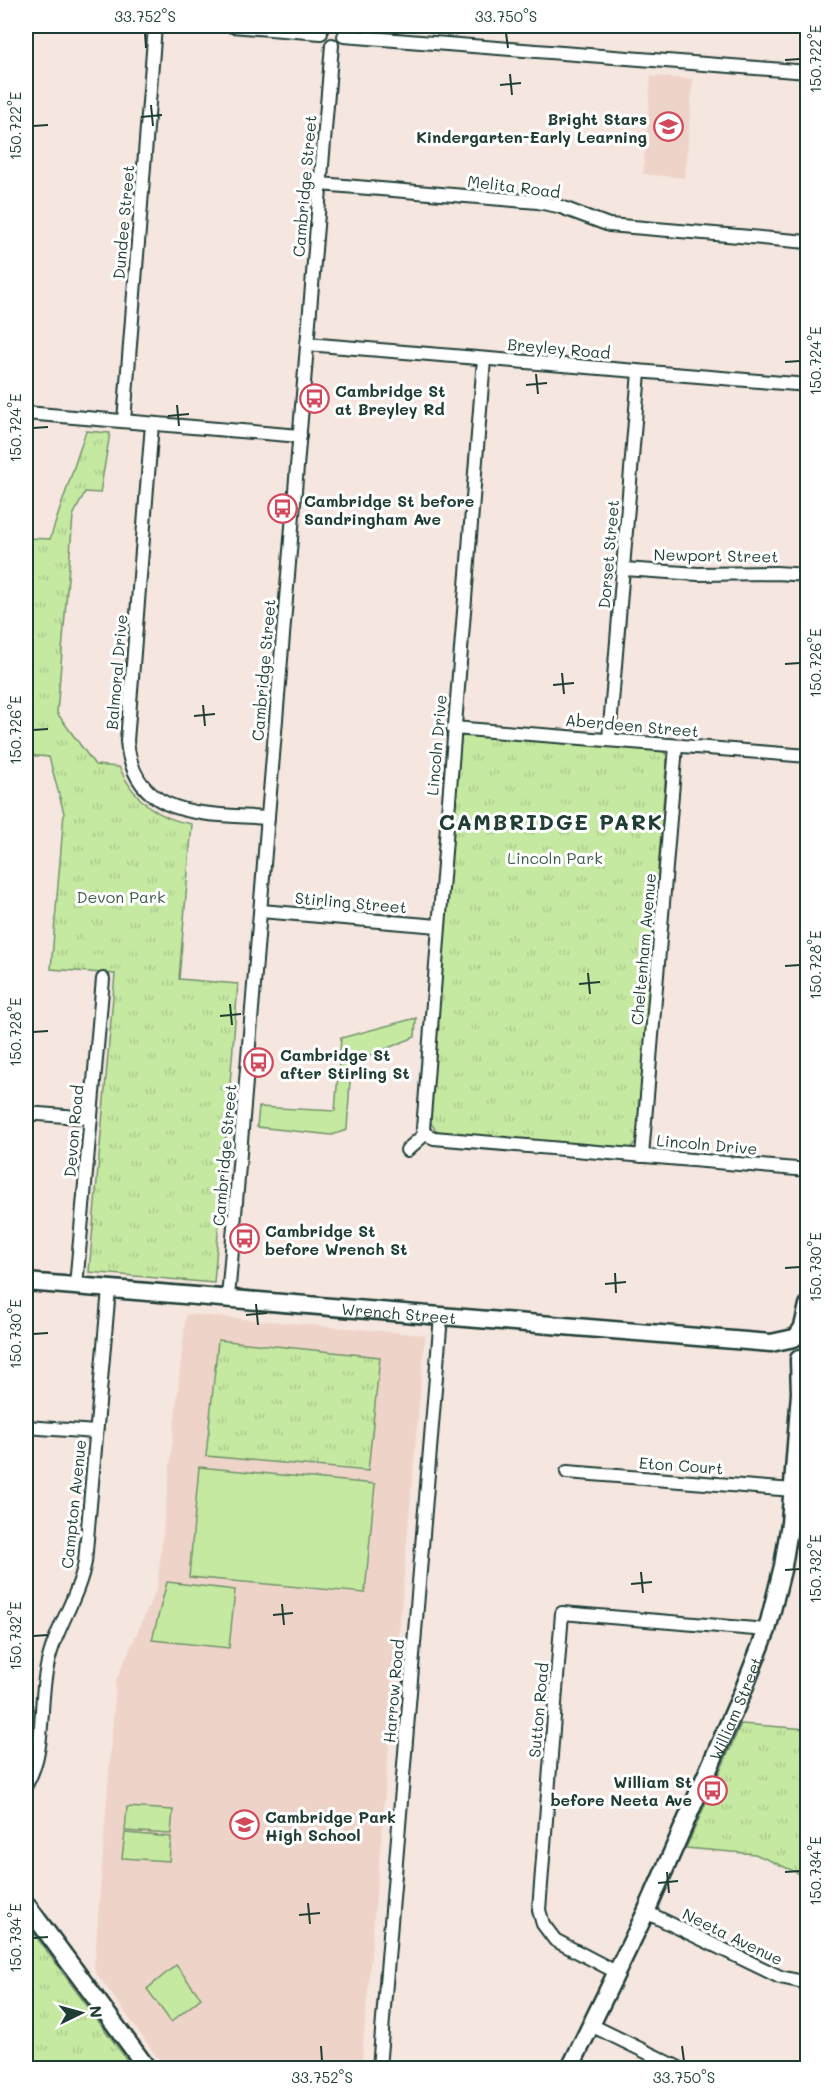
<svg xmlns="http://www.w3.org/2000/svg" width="833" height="2094" font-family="Mali,sans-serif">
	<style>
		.built { fill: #eed4c8 }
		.grass { fill: #c6e9a2; stroke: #72936b; stroke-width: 1.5 }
		.park { fill: url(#park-tufts); stroke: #72936b; stroke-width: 1.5 }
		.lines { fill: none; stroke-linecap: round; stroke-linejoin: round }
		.street-casing { stroke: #1f3d34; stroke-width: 16 }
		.secondary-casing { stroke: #1f3d34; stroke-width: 21 }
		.street { stroke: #fff; stroke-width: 12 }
		.secondary { stroke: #fff; stroke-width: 16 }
		.ticks { fill: none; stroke: #1f3d34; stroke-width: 2 }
		.labels { text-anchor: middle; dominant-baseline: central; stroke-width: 6; stroke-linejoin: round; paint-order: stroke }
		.poi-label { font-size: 16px; font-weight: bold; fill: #1f3d34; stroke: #fff; text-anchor: start }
		.street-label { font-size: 16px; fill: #1f3d34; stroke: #fff }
		.park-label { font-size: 16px; fill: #405f4a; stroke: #fff }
		.district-label { font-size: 22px; font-weight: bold; letter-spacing: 1.5px; fill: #1f3d34; stroke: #fff }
		.neatline { fill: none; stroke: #1f3d34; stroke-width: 2 }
		.ticks-label { font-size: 15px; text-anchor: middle; fill: #1f3d34 }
	</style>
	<defs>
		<pattern id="park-tufts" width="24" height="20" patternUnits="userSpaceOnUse" patternTransform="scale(1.5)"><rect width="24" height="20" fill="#c6e9a2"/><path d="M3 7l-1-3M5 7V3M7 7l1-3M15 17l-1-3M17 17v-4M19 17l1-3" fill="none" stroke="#aac98c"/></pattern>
	</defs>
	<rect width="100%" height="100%" fill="#f5e6df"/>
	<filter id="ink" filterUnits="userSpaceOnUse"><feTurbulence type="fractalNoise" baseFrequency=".0167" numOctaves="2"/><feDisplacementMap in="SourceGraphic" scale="12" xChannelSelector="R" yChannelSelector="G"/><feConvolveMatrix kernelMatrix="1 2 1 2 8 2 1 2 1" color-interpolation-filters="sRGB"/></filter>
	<g filter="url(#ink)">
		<!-- built -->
		<g class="built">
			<polygon points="651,76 693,79 685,178 643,174"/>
			<polygon points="186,1314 425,1335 361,2068 165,2068 94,1970 116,1680 157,1588"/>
		</g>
		<!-- grass -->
		<g class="grass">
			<polygon points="416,1018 415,1037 351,1063 347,1130 332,1135 257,1127 259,1107 335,1111 341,1038"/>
			<polygon points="199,1467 375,1484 365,1593 189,1577"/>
			<polygon points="167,1582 235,1590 229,1648 152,1640"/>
			<polygon points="127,1807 173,1810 171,1834 125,1831"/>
			<polygon points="125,1833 171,1837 169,1861 122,1858"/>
			<polygon points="176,1965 201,1998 171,2022 147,1989"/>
		</g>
		<!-- park -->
		<g class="park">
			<path d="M86,431L110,433L100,493L85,492L73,516L57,713L95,765L119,767C133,798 157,819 192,824L179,979L238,984L214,1283L89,1272L115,974L51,969L64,813L49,757L26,755V538L50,539Z"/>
			<polygon points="464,734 658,750 664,752 667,756 637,1140 631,1148 441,1133 436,1130 429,1121 459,741"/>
			<polygon points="218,1340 380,1357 368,1471 206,1456"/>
			<polygon points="741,1724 807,1729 807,1877 755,1854 686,1848"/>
			<polygon points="26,1923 133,2068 26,2068"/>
		</g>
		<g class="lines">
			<defs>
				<g id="street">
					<polyline points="232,26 321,33"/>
					<polyline points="344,36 808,72"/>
					<polyline points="320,184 538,202 558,206 609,225 808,242"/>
					<polyline points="307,344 808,385"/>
					<polyline points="484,359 423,1129 425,1134 434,1138 808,1170"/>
					<polyline points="26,413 300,436"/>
					<polyline points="124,421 155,26"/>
					<path d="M152,424L127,741C134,821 207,813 268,818"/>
					<polyline points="624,569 698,574 776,573 808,575"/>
					<polyline points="453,728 808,756"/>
					<polyline points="609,739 639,372"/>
					<polyline points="261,911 438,926"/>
					<polyline points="26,1113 91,1118"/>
					<polyline points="407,1150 425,1134"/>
					<polyline points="642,1156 676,746"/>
					<polyline points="76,1286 103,979"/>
					<polyline points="228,1298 332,45"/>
					<polyline points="26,1427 96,1432"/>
					<polyline points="567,1472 793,1490"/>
					<path d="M26,1785C47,1748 38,1707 47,1667C54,1630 78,1599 85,1562L109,1289"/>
					<polyline points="646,1912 780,1977 808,1983"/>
					<polyline points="616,1972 555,1940 543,1924 539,1910 562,1613 767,1630"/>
					<polyline points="591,2025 679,2068"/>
					<polyline points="379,2068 441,1316"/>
				</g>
				<g id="secondary">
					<path id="s1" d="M26,1282L771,1343L794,1338"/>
					<polyline points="798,1335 803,1327 808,1305"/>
					<polyline points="26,1904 147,2068"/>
					<path id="s2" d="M570,2068L646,1912L743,1691L767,1630L783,1566L790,1523L800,1393L799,1359"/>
				</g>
			</defs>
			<!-- street casing -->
			<use href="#street" class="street-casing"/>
			<!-- secondary casing -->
			<use href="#secondary" class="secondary-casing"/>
			<!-- street -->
			<use href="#street" class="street"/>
			<!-- secondary -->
			<use href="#secondary" class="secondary"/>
		</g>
	</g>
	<!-- ticks -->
	<path class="ticks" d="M145,33L146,48M506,33L508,48M785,60L800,59M510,74L512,95M500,85L521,83M151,105L153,126M141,117L162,115M33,126L48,125M785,362L800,361M536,374L538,394M526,385L547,383M177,405L179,426M168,416L189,414M33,428L48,427M785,664L800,663M562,673L564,694M553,685L574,683M203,705L205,726M194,716L215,714M33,730L48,729M785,966L800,965M588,973L590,994M579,984L600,982M230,1004L232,1025M220,1016L241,1014M33,1032L48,1031M785,1268L800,1267M615,1273L616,1293M605,1284L626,1282M256,1304L258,1325M246,1315L267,1313M33,1334L48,1333M785,1570L800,1569M641,1572L643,1593M631,1584L652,1582M282,1604L284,1625M273,1615L293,1613M33,1636L48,1635M667,1872L669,1893M785,1872L800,1871M658,1883L678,1881M308,1903L310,1924M299,1915L320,1913M33,1938L48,1937M321,2046L322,2061M682,2046L684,2061"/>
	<!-- icons -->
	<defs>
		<symbol id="school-ring" viewBox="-11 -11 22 22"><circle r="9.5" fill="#fff" stroke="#d1495b" stroke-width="1.5"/><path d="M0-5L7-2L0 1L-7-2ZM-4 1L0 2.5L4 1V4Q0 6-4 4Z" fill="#d1495b"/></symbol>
		<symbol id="bus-ring" viewBox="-11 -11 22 22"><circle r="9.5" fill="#fff" stroke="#d1495b" stroke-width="1.5"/><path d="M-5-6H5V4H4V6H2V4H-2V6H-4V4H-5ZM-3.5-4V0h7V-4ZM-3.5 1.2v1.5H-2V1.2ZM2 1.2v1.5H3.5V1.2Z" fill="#d1495b"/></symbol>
	</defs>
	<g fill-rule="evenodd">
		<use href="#school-ring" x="652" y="110" width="33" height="33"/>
		<use href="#bus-ring" x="298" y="382" width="33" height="33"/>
		<use href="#bus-ring" x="266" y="492" width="33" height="33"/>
		<use href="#bus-ring" x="242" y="1046" width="33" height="33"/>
		<use href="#bus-ring" x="228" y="1222" width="33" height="33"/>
		<use href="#bus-ring" x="696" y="1774" width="33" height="33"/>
		<use href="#school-ring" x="228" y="1808" width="33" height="33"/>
	</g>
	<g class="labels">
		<!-- poi labels -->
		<g class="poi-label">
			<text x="647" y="118" text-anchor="end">Bright Stars<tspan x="647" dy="18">Kindergarten-Early Learning</tspan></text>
			<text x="335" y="390">Cambridge St<tspan x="335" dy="18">at Breyley Rd</tspan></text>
			<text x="304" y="500">Cambridge St before<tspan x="304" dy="18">Sandringham Ave</tspan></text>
			<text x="280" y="1054">Cambridge St<tspan x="280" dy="18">after Stirling St</tspan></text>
			<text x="265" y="1230">Cambridge St<tspan x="265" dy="18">before Wrench St</tspan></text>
			<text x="692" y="1781" text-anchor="end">William St<tspan x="692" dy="18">before Neeta Ave</tspan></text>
			<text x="265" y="1816">Cambridge Park<tspan x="265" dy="18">High School</tspan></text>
		</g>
		<!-- street labels -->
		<g class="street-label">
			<text transform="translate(304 186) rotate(-85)">Cambridge Street</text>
			<text transform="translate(514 186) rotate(7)">Melita Road</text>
			<text transform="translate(123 222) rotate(-85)">Dundee Street</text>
			<text transform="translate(559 348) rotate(5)">Breyley Road</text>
			<text transform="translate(608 554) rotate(-85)">Dorset Street</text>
			<text transform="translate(716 555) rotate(1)">Newport Street</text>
			<text transform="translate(263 670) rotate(-85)">Cambridge Street</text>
			<text transform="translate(116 672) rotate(-85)">Balmoral Drive</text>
			<text transform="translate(632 725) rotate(5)">Aberdeen Street</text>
			<text transform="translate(436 745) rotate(-85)">Lincoln Drive</text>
			<text transform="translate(351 902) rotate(5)">Stirling Street</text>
			<text transform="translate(643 949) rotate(-85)">Cheltenham Avenue</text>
			<text transform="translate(73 1131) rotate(-85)">Devon Road</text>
			<text transform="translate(707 1144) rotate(5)">Lincoln Drive</text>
			<text transform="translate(224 1155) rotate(-85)">Cambridge Street</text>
			<text stroke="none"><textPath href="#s1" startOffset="374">Wrench Street</textPath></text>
			<text transform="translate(681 1465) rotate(4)">Eton Court</text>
			<text transform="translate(73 1504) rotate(-84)">Campton Avenue</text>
			<text transform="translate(393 1691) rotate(-85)">Harrow Road</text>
			<text stroke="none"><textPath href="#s2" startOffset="396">William Street</textPath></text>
			<text transform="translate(538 1710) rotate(-85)">Sutton Road</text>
			<text transform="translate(733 1936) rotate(26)">Neeta Avenue</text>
		</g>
		<!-- park labels -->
		<g class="park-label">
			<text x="555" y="857">Lincoln Park</text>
			<text x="121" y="896">Devon Park</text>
		</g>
		<!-- district labels -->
		<g class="district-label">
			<text x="551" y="821">CAMBRIDGE PARK</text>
		</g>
	</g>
	<!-- margin -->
	<rect width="833" height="2094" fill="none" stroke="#fff" stroke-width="66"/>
	<!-- north arrow -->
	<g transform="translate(81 2013) rotate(85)" stroke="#ffffff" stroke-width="4.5" paint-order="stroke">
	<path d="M0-4.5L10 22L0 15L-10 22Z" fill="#1f3d34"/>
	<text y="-9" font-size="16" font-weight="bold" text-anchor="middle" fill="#1f3d34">N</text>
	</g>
	<rect x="33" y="33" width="767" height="2028" class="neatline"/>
	<g class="ticks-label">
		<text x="145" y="22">33.752°S</text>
		<text x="506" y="22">33.750°S</text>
		<text transform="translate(816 59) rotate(-90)" y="5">150.722°E</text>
		<text transform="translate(16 126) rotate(-90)" y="5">150.722°E</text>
		<text transform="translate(816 361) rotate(-90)" y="5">150.724°E</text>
		<text transform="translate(16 428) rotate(-90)" y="5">150.724°E</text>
		<text transform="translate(816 663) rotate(-90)" y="5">150.726°E</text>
		<text transform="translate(16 730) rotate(-90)" y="5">150.726°E</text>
		<text transform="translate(816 965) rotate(-90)" y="5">150.728°E</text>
		<text transform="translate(16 1032) rotate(-90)" y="5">150.728°E</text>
		<text transform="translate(816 1267) rotate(-90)" y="5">150.730°E</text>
		<text transform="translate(16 1334) rotate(-90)" y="5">150.730°E</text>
		<text transform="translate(816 1569) rotate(-90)" y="5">150.732°E</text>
		<text transform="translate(16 1636) rotate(-90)" y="5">150.732°E</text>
		<text transform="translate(816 1871) rotate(-90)" y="5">150.734°E</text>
		<text transform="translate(16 1938) rotate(-90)" y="5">150.734°E</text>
		<text x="322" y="2083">33.752°S</text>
		<text x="684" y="2083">33.750°S</text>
	</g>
</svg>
